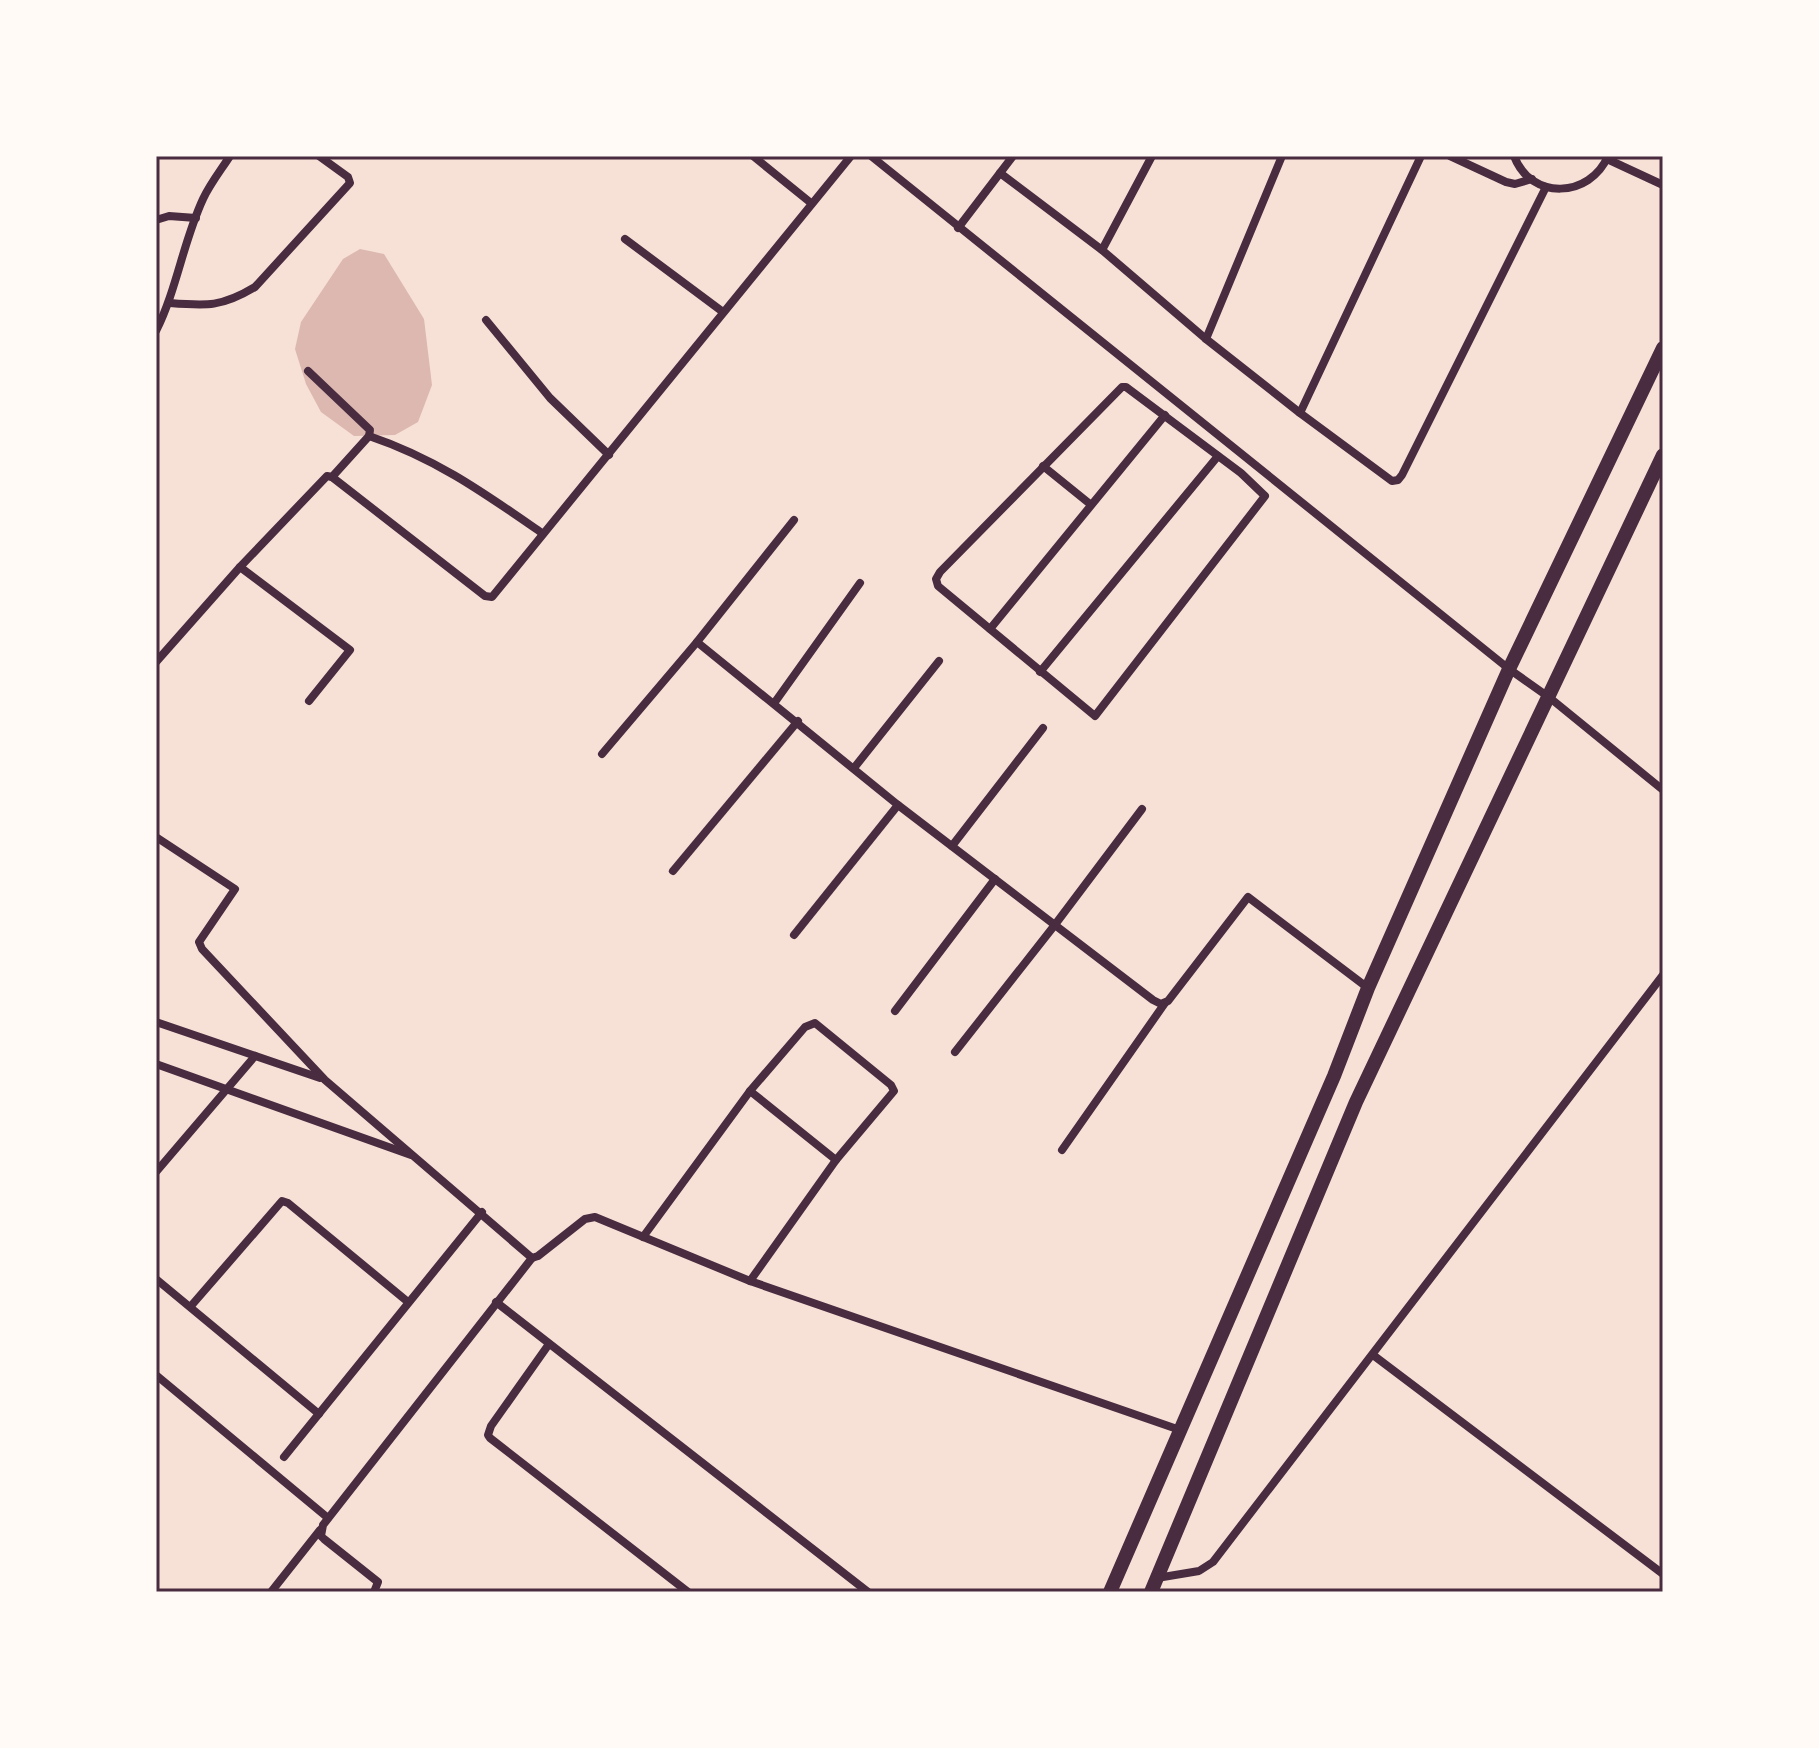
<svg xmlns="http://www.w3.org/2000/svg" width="1819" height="1748" font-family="Signika,sans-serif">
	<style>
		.water { fill: #dcb8b0 }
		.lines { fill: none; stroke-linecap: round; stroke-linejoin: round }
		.minor { stroke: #4a2c40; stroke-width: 8 }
		.secondary { stroke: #4a2c40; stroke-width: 14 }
		.neatline { fill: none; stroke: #4a2c40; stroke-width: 3 }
	</style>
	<rect width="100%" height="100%" fill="#f7e1d7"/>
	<!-- water -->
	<polygon class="water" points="360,249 384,254 424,319 432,385 418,422 395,435 354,436 321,412 306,384 295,349 301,322 343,259"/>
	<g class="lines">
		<!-- minor -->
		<g class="minor">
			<polyline points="753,156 811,203"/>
			<polyline points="871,156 1509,669 1550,698 1663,790"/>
			<polyline points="1450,156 1506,182 1515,184 1532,179"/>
			<path d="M1514,156C1531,201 1590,198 1608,156"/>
			<polyline points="1607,159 1663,185"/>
			<polyline points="1000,173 1102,250 1206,339 1300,413 1392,481 1398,480 1402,475 1546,187"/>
			<polyline points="156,220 169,216 196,218"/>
			<polyline points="958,228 1013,156"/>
			<polyline points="625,239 723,312"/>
			<polyline points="1102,250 1152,156"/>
			<path d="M170,303C207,306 222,307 255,287L350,183L348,177L319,156"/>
			<polyline points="486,320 550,398 609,455"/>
			<path d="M156,331C177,289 183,242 203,199C210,184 221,170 230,156"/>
			<polyline points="1206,339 1282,156"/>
			<polyline points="308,371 370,430 369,436 332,477"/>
			<polygon points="1122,387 1126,387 1241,473 1265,496 1095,716 938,586 936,579 940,572"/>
			<polyline points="1300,413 1421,156"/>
			<path d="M369,436C437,459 484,493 542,533"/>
			<polyline points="1043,466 1090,504"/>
			<polyline points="240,567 350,650 309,701"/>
			<polyline points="990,629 1165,415"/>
			<polyline points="697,642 898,805 1153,1000 1161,1004 1168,1001 1248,897 1368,988"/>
			<polyline points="156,662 240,567 327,476 332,477 485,596 492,597 851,156"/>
			<polyline points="1040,672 1218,456"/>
			<polyline points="775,702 860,583"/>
			<polyline points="602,754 697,642 794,520"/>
			<polyline points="854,768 939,661"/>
			<polyline points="156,837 235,889 199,942 202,949 325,1080 532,1258 538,1256 585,1219 595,1217 750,1281 1180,1430"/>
			<polyline points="952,846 1043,728"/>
			<polyline points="673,871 798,721"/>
			<polyline points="794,935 898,805"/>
			<polyline points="895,1011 995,879"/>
			<polyline points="156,1022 320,1078"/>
			<polyline points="955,1052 1054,926 1142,809"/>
			<polyline points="156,1064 411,1155"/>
			<polyline points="750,1091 836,1160"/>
			<polyline points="1062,1150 1165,1003"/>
			<polyline points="156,1172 255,1056"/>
			<polyline points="643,1237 750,1091 805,1027 815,1023 891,1085 894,1091 836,1160 750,1281"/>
			<polyline points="156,1279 319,1414"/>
			<polyline points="496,1302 868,1592"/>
			<polyline points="191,1306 282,1201 288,1203 408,1302"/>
			<polyline points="549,1344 491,1426 488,1435 490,1438 688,1592"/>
			<polyline points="1373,1355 1663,1574"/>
			<polyline points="156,1375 328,1518"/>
			<polyline points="284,1457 482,1212"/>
			<polyline points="1157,1578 1199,1571 1213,1562 1663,975"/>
			<polyline points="271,1592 320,1530"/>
			<polyline points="374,1592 378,1582 324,1539 321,1536 323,1525 532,1258"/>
		</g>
		<!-- secondary -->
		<g class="secondary">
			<polyline points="1110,1592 1334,1076 1368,988 1509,669 1663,348"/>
			<polyline points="1151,1592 1356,1102 1663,455"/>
		</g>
	</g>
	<!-- border -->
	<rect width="1819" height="1748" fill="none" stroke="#fffaf5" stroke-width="316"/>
	<rect x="158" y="158" width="1503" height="1432" class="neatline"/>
</svg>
